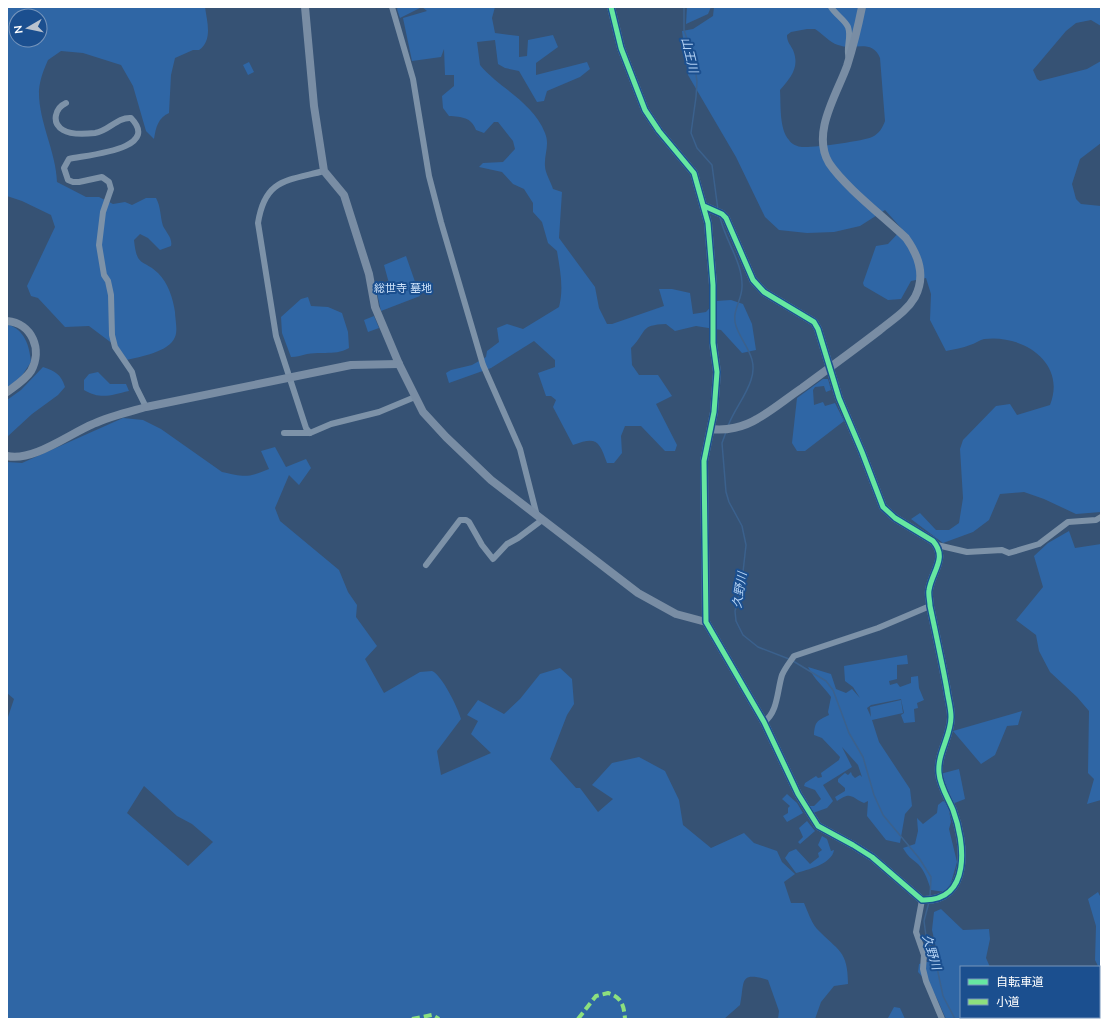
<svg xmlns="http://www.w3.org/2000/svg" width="1108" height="1026" font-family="Mulish,'Noto Sans JP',sans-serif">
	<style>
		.green { fill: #2f66a5; fill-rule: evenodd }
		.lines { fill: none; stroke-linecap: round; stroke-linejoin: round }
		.stream { stroke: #3b618d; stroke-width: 1.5 }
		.street { stroke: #7d92a8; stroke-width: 6 }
		.secondary { stroke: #798da4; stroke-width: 8 }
		.quiet { stroke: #8de07e; stroke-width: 4; stroke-dasharray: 8 4; stroke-linecap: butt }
		.cycleway-casing { stroke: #1b4f8f; stroke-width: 8 }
		.cycleway { stroke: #66e7a1; stroke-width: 5 }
		.labels { text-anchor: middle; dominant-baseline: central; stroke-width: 4; stroke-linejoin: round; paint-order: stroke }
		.park-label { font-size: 11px; fill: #cfe3fa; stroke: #1b4f8f }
		.water-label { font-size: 12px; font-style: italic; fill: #b5d3f5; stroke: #1b4f8f }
	</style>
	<rect width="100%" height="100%" fill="#365274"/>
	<!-- green -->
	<g class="green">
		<path d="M7,7H205C207,22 213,40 199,50H193L175,58L171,75L169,113C158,118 156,127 154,139L146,131L133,86L121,65L83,53L61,51L48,60C44,69 40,79 39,90C38,121 56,151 57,182L86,197H99L113,204L125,202L132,205L146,198H156C161,207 160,216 163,226C166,232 173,239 171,246L160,250L148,238L140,234L134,240C137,268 142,258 158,273C168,283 173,298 175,312C175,319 178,330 175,337C169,352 140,357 126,360L117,347L89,326L65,327L38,298L31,296L27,286L55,227L51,215L22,201L7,196ZM16,16H40V40H16Z"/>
		<path d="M398,7H495L492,18L495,33L519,36V57L527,56L528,40L553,35L558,47L536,63V75L587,62L590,69L580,77L547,91L544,101L537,102L519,71L505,68L498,64L495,40L477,42L480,65C499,88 533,102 545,133C550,145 544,154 545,166C545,173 551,182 553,189L562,192L559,238L595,287L599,308L607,324H612L664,306L659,289H672L690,293L693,314L706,312L716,301L731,300L743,304L752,324L756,350L742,353L721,330L696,326L675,331L666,324C639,325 648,331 631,348L632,365L639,375H658L672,396L656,404L677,445L675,451H665L641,426H625L621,436L622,453L614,463H607C599,441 597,436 573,445L553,407L556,400L551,396H546L538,373L555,367V360L534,341L491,368L449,383L446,373L451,370L472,365L486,357L487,351L499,342L497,328L507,324L523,329L559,307C564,288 560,270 557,251L548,243L542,222L533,212V203L524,189L513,184L502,172L479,167L483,163L503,162L515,149L513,141L498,122H494L484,133L476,130C471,117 462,117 449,116L443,108L442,96L454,86V75H445L444,49L441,57L412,61L403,18L427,11L422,7L400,18L397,9Z"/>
		<polygon points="687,7 711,7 708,14 686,24"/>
		<path d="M714,7H1101V26L1091,20L1076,23L1066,31L1033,70L1037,79L1040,81L1087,69L1101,61V143L1080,159L1072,184L1076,199L1081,204L1101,206V512L1076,514L1044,499L1024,492L1000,494L989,520L973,532L943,543L911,519L920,513L936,530H949L959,523L963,498L960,449L963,440L996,406L1010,404L1017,415L1050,405C1067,362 1022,334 984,339C979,340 975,344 970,345C963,348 954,349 946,351L930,320L931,294L926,278L911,281L901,299L888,300L864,286L863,283L876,246L888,244L902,229L885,210L860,226L834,232L807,233L779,230L765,217L736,157L688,75L682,31L693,29L713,16ZM807,29H815C823,34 829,42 838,45C854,51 872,38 880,58L885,121C883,127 879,134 872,137C864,141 812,148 802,147C798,147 791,144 789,140C779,129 781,104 780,90C791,77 800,67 793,50C790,44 787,42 787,35L791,32Z"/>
		<polygon points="249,62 254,72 248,75 243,65"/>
		<polygon points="406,256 420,296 381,311 377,293 390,287 384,265"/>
		<path d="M308,297L311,306L328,307L342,313L348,332L349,348C335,356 322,351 307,354C302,355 297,357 291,357L282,333L281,317L301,299Z"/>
		<polygon points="374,316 379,328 368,332 364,320"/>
		<path d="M7,324C25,330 29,345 31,362L21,377L7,388Z"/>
		<path d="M43,367C55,371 61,374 65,387L58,395L32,414L7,437V400L21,390Z"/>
		<path d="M98,372L110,384H126L129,391C111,395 101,400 84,390V380L89,374Z"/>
		<polygon points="823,379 828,379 831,390 826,392 824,386 815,387 813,390 814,405 823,402 825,406 835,403 844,421 805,451 797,451 792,443 797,398"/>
		<path d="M123,418L143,420L161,429L222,472C244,477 248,478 269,469L261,451L275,447L286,467L306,459L311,468L299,485L289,475L275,508L280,521L339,570L348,592L357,605L356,617L377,646L365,659L384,693L420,672L432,671C442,675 458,708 461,719L437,751L441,775L491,753L471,734L478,721L467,715L478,700L504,714L520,699L540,674L560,668L572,679L574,704L567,715L550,759L576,788H580L598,812L613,799L592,785L612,763L639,757L665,771L679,800L683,825L711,848L744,833L754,843L777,851L782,862L795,874L784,882L791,903H804C808,912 811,922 817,929C838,951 848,950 848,984L834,986L821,1002L815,1019H778L779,1011L768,980C738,971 745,982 740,1005L724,1019H7V720L14,699L7,693V462L22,463ZM144,786L177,816L192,824L213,842L188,866L127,813Z"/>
		<polygon points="1069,531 1075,548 1101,544 1101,800 1087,804 1094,779 1088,773 1089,711 1077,697 1050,672 1039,651 1036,635 1016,620 1043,587 1034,556 1048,543"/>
		<path d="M907,655L908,664L897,665V679L889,681L890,685L897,683L900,687L911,683V677L918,676L919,688L924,700L917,703L918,708L914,709L915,722L904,723L901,715L904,713L901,699L871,705L867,708L871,717L870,707L901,700L903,713L872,720L879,742L910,789L912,806L905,814L900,843L886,840L867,816L868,801L864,803C851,797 851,791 837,801L835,797L845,791V788L838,782V779L845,773L848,775L851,772L852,775L855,778L860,775L862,777L858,765L842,747L852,767L823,785L833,801L827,808L810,814L808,806H814L821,799L815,790L804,786L805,783L816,776L818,778L822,777L821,773L839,760L840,757L822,738L814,735C815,721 817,721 829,715L828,712L831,697C824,687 814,679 808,667L831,674L836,689L846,693L852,689L860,698L853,687L845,681L844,666Z"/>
		<polygon points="1022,711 1018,725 1007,726 995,755 981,764 953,731"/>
		<polygon points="959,769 965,799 952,804 940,774"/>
		<polygon points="787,794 797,803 803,813 787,822 783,816 788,813 788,808 790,806 782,799"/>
		<path d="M943,801L948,804L951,822L949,829L957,862L951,883L945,892L931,890C928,881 925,871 918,864C910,857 909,858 903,848L915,844L918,831L917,818L923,824L937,813L938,805Z"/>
		<polygon points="807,821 815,831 800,844 798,842 803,837 799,828"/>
		<path d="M822,836L827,839L831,851L834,850C832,864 807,870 796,873L785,858L789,852L796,849L810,864L819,857L818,853L822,850L818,845Z"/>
		<polygon points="1098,892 1101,898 1101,972 1095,960 1096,926 1088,899"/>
		<path d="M941,909L963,930L989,929L990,939L986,958L990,967H961V1017H1099L1101,1015V1019H946C936,996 935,991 918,972L919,964L927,962L939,961L932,930L934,912Z"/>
		<polygon points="894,1007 900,1008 905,1019 875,1019 888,1018"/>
	</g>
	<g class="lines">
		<!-- stream -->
		<g class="stream">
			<polyline points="684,7 684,30 693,57 697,81 696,97 691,133 697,148 712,165 718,210"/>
			<path d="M720,217C725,241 743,262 742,287C742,300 731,312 736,326C742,344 759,357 751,380C746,396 734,410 728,426"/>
			<polyline points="726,432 722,443 726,492 729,502 742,526 746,545 741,590 735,611 736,621 743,635 758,647 789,659"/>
			<polyline points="793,661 826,681 833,690 849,733 863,757 874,795 883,815 919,858 931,877 930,897"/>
			<polyline points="929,902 924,921 926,936 935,958 943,996 955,1019"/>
		</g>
		<!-- street -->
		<g class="street">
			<polyline points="392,7 413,79 429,176 441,222 483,365 520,449 537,516"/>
			<path d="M831,7C835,14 845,20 848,27C852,38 845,48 849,59"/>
			<path d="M66,103C55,108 51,123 63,130C71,135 86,134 95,133C109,131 117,117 131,118C162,150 85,155 69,159L64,168L68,180L73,182H79L102,177L109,182L111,189L103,212L99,245L104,275L108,281L111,295L112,335L115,347L132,372L136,387L146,407"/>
			<polyline points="284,433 310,433 331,424 379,412 415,397"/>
			<path d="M310,433L306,428L276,336L258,223C265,179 286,181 324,171"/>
			<polyline points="937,545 967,552 1002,550 1009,553 1039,544 1068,522 1096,520 1101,517"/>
			<polyline points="426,565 460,520 466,520 469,522 482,545 493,559 507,544 518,538 542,520"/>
			<path d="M764,722C778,712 777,691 782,675C785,668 790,662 794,656L878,628L930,606"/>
			<polyline points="922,900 916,932 924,955 923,969 926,981 942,1019"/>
		</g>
		<!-- secondary -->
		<g class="secondary">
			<polyline points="305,7 314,106 324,171 344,195 369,274 375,307 399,364 423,412 446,437 491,480 638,593 676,614 706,622"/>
			<path d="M611,7L621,48L645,110L659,131L694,173L708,223L713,285V343L717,372L714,412L704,461L706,622L764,722L798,794L818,826L853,845L872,857L922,900C972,902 965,842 953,810C948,798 940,786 939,773C937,754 951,736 951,717C951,708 948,698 947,690C942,662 936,634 930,606C930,601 928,595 929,590C932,571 948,558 933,541L895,518L883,507L862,452L839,398L818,329L814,322L764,292L753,280L726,218L722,214L704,206"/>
			<path d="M7,321C32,323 43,350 31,371C25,380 15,386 7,392"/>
			<path d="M711,429C726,431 744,427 757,419C773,410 787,398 802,388C828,369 854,350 880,330C892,320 907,311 915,297C926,276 919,256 906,238C884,217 845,187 829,163C811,133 837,94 847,66C853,47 858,27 862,7"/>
			<path d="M7,456C33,462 69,434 93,424C110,416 128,412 146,407L351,365L399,364"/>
		</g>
		<!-- quiet -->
		<g class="quiet">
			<polyline points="412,1019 432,1015 439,1019"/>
			<path d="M578,1019L596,996L608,993C622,997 624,1006 625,1019"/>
		</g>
		<defs>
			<path id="cycleway" d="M611,7L621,48L645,110L659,131L694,173L708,223L713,285V343L717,372L714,412L704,461L706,622L764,722L798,794L818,826L853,845L872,857L922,900C972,902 965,842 953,810C948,798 940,786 939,773C937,754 951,736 951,717C951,708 948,698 947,690C942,662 936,634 930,606C930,601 928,595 929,590C932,571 948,558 933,541L895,518L883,507L862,452L839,398L818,329L814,322L764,292L753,280L726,218L722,214L704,206"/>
		</defs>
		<!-- cycleway casing -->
		<use href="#cycleway" class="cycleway-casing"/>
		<!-- cycleway -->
		<use href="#cycleway" class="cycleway"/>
	</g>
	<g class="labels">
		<!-- park labels -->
		<g class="park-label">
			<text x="403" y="288">総世寺 墓地</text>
		</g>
		<!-- water labels -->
		<g class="water-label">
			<text transform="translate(690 55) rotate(76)">山王川</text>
			<text transform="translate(739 590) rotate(-81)">久野川</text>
			<text transform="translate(932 952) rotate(73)">久野川</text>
		</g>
	</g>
	<!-- border -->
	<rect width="1108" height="1026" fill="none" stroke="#ffffff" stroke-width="16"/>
	<!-- legend -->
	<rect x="960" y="966" width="140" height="52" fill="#1b4f8f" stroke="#7695bc"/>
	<rect x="968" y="979" width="20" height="6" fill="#66e7a1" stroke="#7695bc"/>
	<text x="996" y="986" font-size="12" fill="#ffffff">自転車道</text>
	<rect x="968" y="999" width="20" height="6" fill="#8de07e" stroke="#7695bc"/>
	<text x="996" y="1006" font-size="12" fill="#ffffff">小道</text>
	<!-- north arrow -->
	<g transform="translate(28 28) rotate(261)"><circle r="19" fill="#1b4f8f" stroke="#7695bc"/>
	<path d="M0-3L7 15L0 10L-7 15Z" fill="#b9c2ce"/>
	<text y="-6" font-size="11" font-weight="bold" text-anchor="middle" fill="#ffffff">N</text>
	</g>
</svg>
